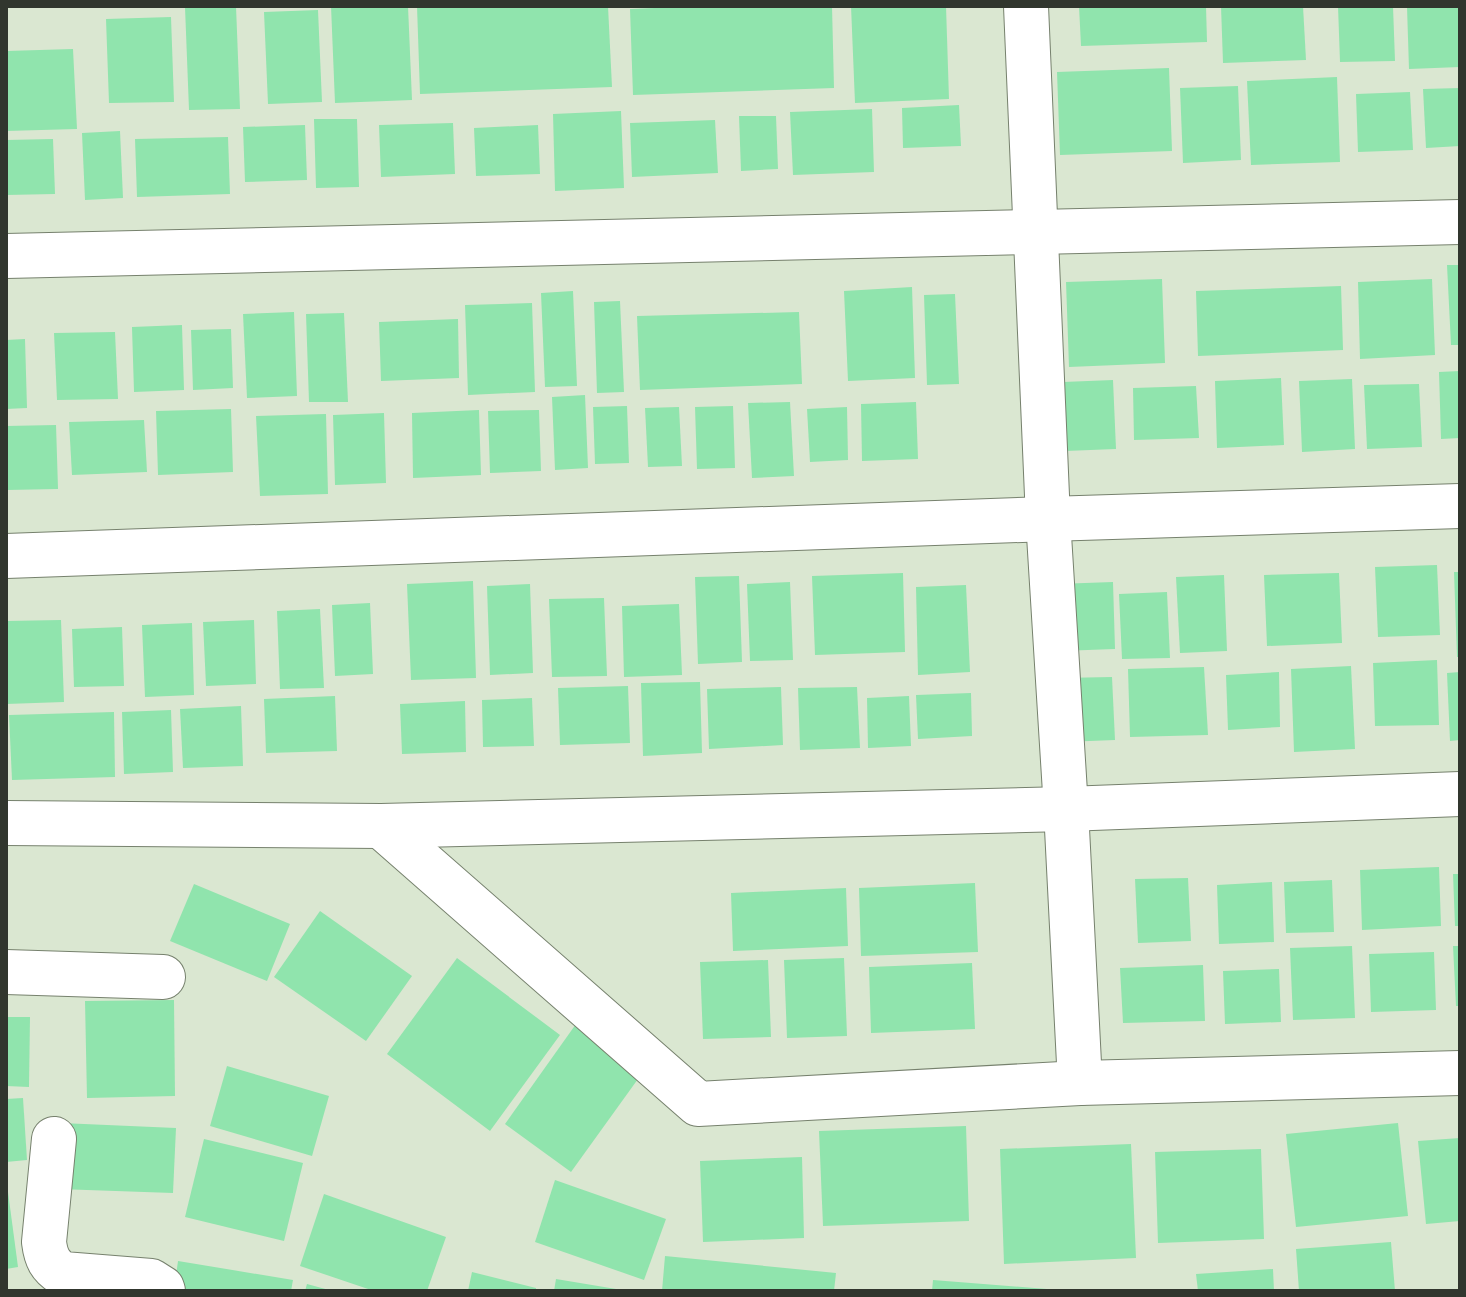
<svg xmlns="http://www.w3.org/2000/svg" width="1466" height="1297" font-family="'PT Sans',sans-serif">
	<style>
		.building { fill: #90e4ad }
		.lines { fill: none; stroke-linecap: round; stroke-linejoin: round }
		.minor-casing { stroke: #76816d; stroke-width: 46 }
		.minor { stroke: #fff; stroke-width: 44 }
	</style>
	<rect width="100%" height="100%" fill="#dae7d1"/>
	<!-- building -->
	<g class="building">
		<polygon points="236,6 240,109 189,110 185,7"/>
		<polygon points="331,6 408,6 412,100 335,103"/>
		<polygon points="417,6 608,6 612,87 420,94"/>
		<polygon points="703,6 832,6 834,88 633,95 630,9"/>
		<polygon points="851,6 946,6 949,99 855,103"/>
		<polygon points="1079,6 1206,6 1207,42 1081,46"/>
		<polygon points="1221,6 1303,6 1306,60 1223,63"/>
		<polygon points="1338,6 1393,6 1395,61 1340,62"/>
		<polygon points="1460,6 1460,67 1409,69 1407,7"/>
		<polygon points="318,10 322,102 268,104 264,12"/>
		<polygon points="171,17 174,102 109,103 106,19"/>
		<polygon points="73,49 77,129 6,131 6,51"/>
		<polygon points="1169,68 1172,151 1060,155 1057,72"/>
		<polygon points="1337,77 1340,162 1251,165 1247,81"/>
		<polygon points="1238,86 1241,160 1183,163 1180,88"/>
		<polygon points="1460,88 1460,146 1426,148 1423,89"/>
		<polygon points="1410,92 1413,150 1358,152 1356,94"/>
		<polygon points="959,105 961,146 903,148 902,108"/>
		<polygon points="872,109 874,172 793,175 790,112"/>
		<polygon points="621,111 624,188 555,191 553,114"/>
		<polygon points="739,116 776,116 778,169 741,171"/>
		<polygon points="314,119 357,119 359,187 316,188"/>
		<polygon points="715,120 718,173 632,177 630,123"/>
		<polygon points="453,123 455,174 381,177 379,125"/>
		<polygon points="305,125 307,180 245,182 243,127"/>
		<polygon points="538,125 540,174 476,176 474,128"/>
		<polygon points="120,131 123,198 85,200 82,133"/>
		<polygon points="228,137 230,194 137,197 135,139"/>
		<polygon points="53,139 55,194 6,195 6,140"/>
		<polygon points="1447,265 1460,265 1460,345 1451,345"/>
		<polygon points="1162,279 1165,363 1069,367 1066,282"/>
		<polygon points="1432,279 1435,355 1360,359 1358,282"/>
		<polygon points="1341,286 1343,350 1198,356 1196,291"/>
		<polygon points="912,287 915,378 848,381 844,291"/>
		<polygon points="573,291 577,386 545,387 541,293"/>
		<polygon points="955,294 959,384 927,385 924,295"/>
		<polygon points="620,301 624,392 597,393 594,302"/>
		<polygon points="532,303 535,392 468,395 465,305"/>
		<polygon points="294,312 297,396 247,398 243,314"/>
		<polygon points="799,312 802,384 640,390 637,316"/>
		<polygon points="344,313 348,402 309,402 306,314"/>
		<polygon points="458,319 459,378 381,381 379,322"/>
		<polygon points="182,325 184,390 134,392 132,327"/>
		<polygon points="231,329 233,388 193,390 191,330"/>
		<polygon points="115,332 118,399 57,400 54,333"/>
		<polygon points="25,339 27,408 6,409 6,340"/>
		<polygon points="1460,371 1460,438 1441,439 1439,372"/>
		<polygon points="1281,378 1284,445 1217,448 1215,381"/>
		<polygon points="1352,379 1355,449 1302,452 1299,381"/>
		<polygon points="1113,380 1116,449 1065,451 1063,382"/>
		<polygon points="1419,384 1422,447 1367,449 1364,385"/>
		<polygon points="1196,386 1199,438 1134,440 1133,388"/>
		<polygon points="585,395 588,468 555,470 552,397"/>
		<polygon points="790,402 794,476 752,478 748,403"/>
		<polygon points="916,402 918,459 862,461 861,404"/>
		<polygon points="627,406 629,463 595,464 593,407"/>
		<polygon points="733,406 735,468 697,469 695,407"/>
		<polygon points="679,407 682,466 648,467 645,408"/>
		<polygon points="847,407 848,460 810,462 807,409"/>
		<polygon points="231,409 233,472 158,475 156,411"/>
		<polygon points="479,410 481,475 413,478 412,413"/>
		<polygon points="539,410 541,471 490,473 488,411"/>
		<polygon points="384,413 386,483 335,485 333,415"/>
		<polygon points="326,414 328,494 260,496 256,416"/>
		<polygon points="144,420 147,472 72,475 69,422"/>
		<polygon points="56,425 58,489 7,490 6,426"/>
		<polygon points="1437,565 1440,635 1378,637 1375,567"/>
		<polygon points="1454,572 1460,572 1460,657 1457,657"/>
		<polygon points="903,573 905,652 815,655 812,576"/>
		<polygon points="1339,573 1342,643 1267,646 1264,575"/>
		<polygon points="1224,575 1227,651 1180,653 1176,577"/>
		<polygon points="739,576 742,662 698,664 695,577"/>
		<polygon points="473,581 476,678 411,680 407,584"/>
		<polygon points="790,582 793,660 750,661 747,584"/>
		<polygon points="1113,582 1115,649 1060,651 1057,584"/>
		<polygon points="530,584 533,673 490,675 487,586"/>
		<polygon points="966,585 970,672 918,675 916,587"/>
		<polygon points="1167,592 1170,658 1122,659 1119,594"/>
		<polygon points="604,598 607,676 552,677 549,599"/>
		<polygon points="370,603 373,674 335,676 332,605"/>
		<polygon points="679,604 682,675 624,677 622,606"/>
		<polygon points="320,609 324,688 280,689 277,611"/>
		<polygon points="61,620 64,702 6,704 6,621"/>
		<polygon points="254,620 256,684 206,686 203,622"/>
		<polygon points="192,623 194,695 145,697 142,625"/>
		<polygon points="122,627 124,686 74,687 72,629"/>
		<polygon points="1437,660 1439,725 1375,726 1373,663"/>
		<polygon points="1351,666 1355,749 1294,752 1291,669"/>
		<polygon points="1204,667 1208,735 1130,737 1128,669"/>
		<polygon points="1279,672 1280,727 1228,730 1226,675"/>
		<polygon points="1460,672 1460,740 1450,741 1447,673"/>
		<polygon points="1112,677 1115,740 1064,742 1061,678"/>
		<polygon points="700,682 702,753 643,756 641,683"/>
		<polygon points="628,686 630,743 560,745 558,688"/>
		<polygon points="781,687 783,745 709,749 707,689"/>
		<polygon points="857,687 860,748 800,750 798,688"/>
		<polygon points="971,693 972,736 918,739 916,695"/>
		<polygon points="335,696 337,751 266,753 264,699"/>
		<polygon points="909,696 911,746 868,748 867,698"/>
		<polygon points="532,698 534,746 483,747 482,700"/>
		<polygon points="465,701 466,752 402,754 400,704"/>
		<polygon points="241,706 243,766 183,768 180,709"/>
		<polygon points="171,710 173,772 124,774 122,712"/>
		<polygon points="114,712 115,777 12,780 9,715"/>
		<polygon points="1439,867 1441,926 1362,930 1360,870"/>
		<polygon points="1453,874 1460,874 1460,926 1455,926"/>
		<polygon points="1188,878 1191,941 1138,943 1135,879"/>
		<polygon points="1332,880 1334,932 1286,933 1284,882"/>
		<polygon points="1272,882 1274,942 1219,944 1217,885"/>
		<polygon points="975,883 978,952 861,956 859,888"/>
		<polygon points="194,884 290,924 267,981 170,941"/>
		<polygon points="846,888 848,946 733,951 731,893"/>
		<polygon points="320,911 412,976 366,1041 274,977"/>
		<polygon points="1352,946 1355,1018 1293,1020 1290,948"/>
		<polygon points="1453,946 1460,946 1460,1006 1456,1006"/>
		<polygon points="1434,952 1436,1010 1371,1012 1369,954"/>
		<polygon points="457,958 560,1035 490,1131 387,1054"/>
		<polygon points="844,958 847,1036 787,1038 784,960"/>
		<polygon points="768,960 771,1037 703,1039 700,962"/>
		<polygon points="972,963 975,1029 871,1033 869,967"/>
		<polygon points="1203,965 1205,1021 1123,1023 1120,968"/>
		<polygon points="1279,969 1281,1022 1225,1024 1223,971"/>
		<polygon points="174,1000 175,1096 87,1098 85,1001"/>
		<polygon points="6,1017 30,1017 29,1087 6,1086"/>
		<polygon points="576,1024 643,1072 571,1172 505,1124"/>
		<polygon points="227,1066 329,1096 312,1156 210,1126"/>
		<polygon points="23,1098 27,1160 6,1162 6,1099"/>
		<polygon points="61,1123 176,1128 173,1193 58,1189"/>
		<polygon points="1398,1123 1408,1216 1296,1227 1286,1134"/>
		<polygon points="966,1126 969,1221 823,1226 819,1131"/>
		<polygon points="1460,1138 1460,1221 1426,1224 1418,1141"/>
		<polygon points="204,1139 303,1163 284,1241 185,1217"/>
		<polygon points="1131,1144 1136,1258 1004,1264 1000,1149"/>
		<polygon points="1261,1149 1264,1239 1158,1243 1155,1152"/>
		<polygon points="802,1157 804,1238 703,1242 700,1161"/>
		<polygon points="555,1180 666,1219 644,1280 535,1242"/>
		<polygon points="6,1192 8,1192 18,1267 6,1269"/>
		<polygon points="324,1194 446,1237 427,1291 374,1291 300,1266"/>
		<polygon points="1391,1242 1395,1291 1299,1291 1296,1249"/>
		<polygon points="665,1256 836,1273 834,1291 662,1291"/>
		<polygon points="178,1261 293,1280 291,1291 174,1291"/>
		<polygon points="1273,1269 1274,1291 1198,1291 1196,1274"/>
		<polygon points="472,1272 536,1288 536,1291 468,1291"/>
		<polygon points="556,1279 616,1289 616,1291 554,1291"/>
		<polygon points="933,1280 1047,1289 1047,1291 932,1291"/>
		<polygon points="307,1284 329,1290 329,1291 305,1291"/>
	</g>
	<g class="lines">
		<defs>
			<g id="minor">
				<polyline points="1026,6 1048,519 1066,809 1080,1083"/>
				<polyline points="6,256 1460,222"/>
				<polyline points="6,556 1048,519 1460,506"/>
				<polyline points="6,823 381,826 1066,809 1460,794"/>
				<polyline points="381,826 698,1104 1080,1083 1460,1073"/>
				<polyline points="6,972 163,977"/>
				<path d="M54,1139L44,1242C46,1258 50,1266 63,1274L151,1281L162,1288L163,1291"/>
			</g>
		</defs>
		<!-- minor casing -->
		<use href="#minor" class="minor-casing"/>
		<!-- minor -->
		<use href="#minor" class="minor"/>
	</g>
	<!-- border -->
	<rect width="1466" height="1297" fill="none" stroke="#31362e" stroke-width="16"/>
</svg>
